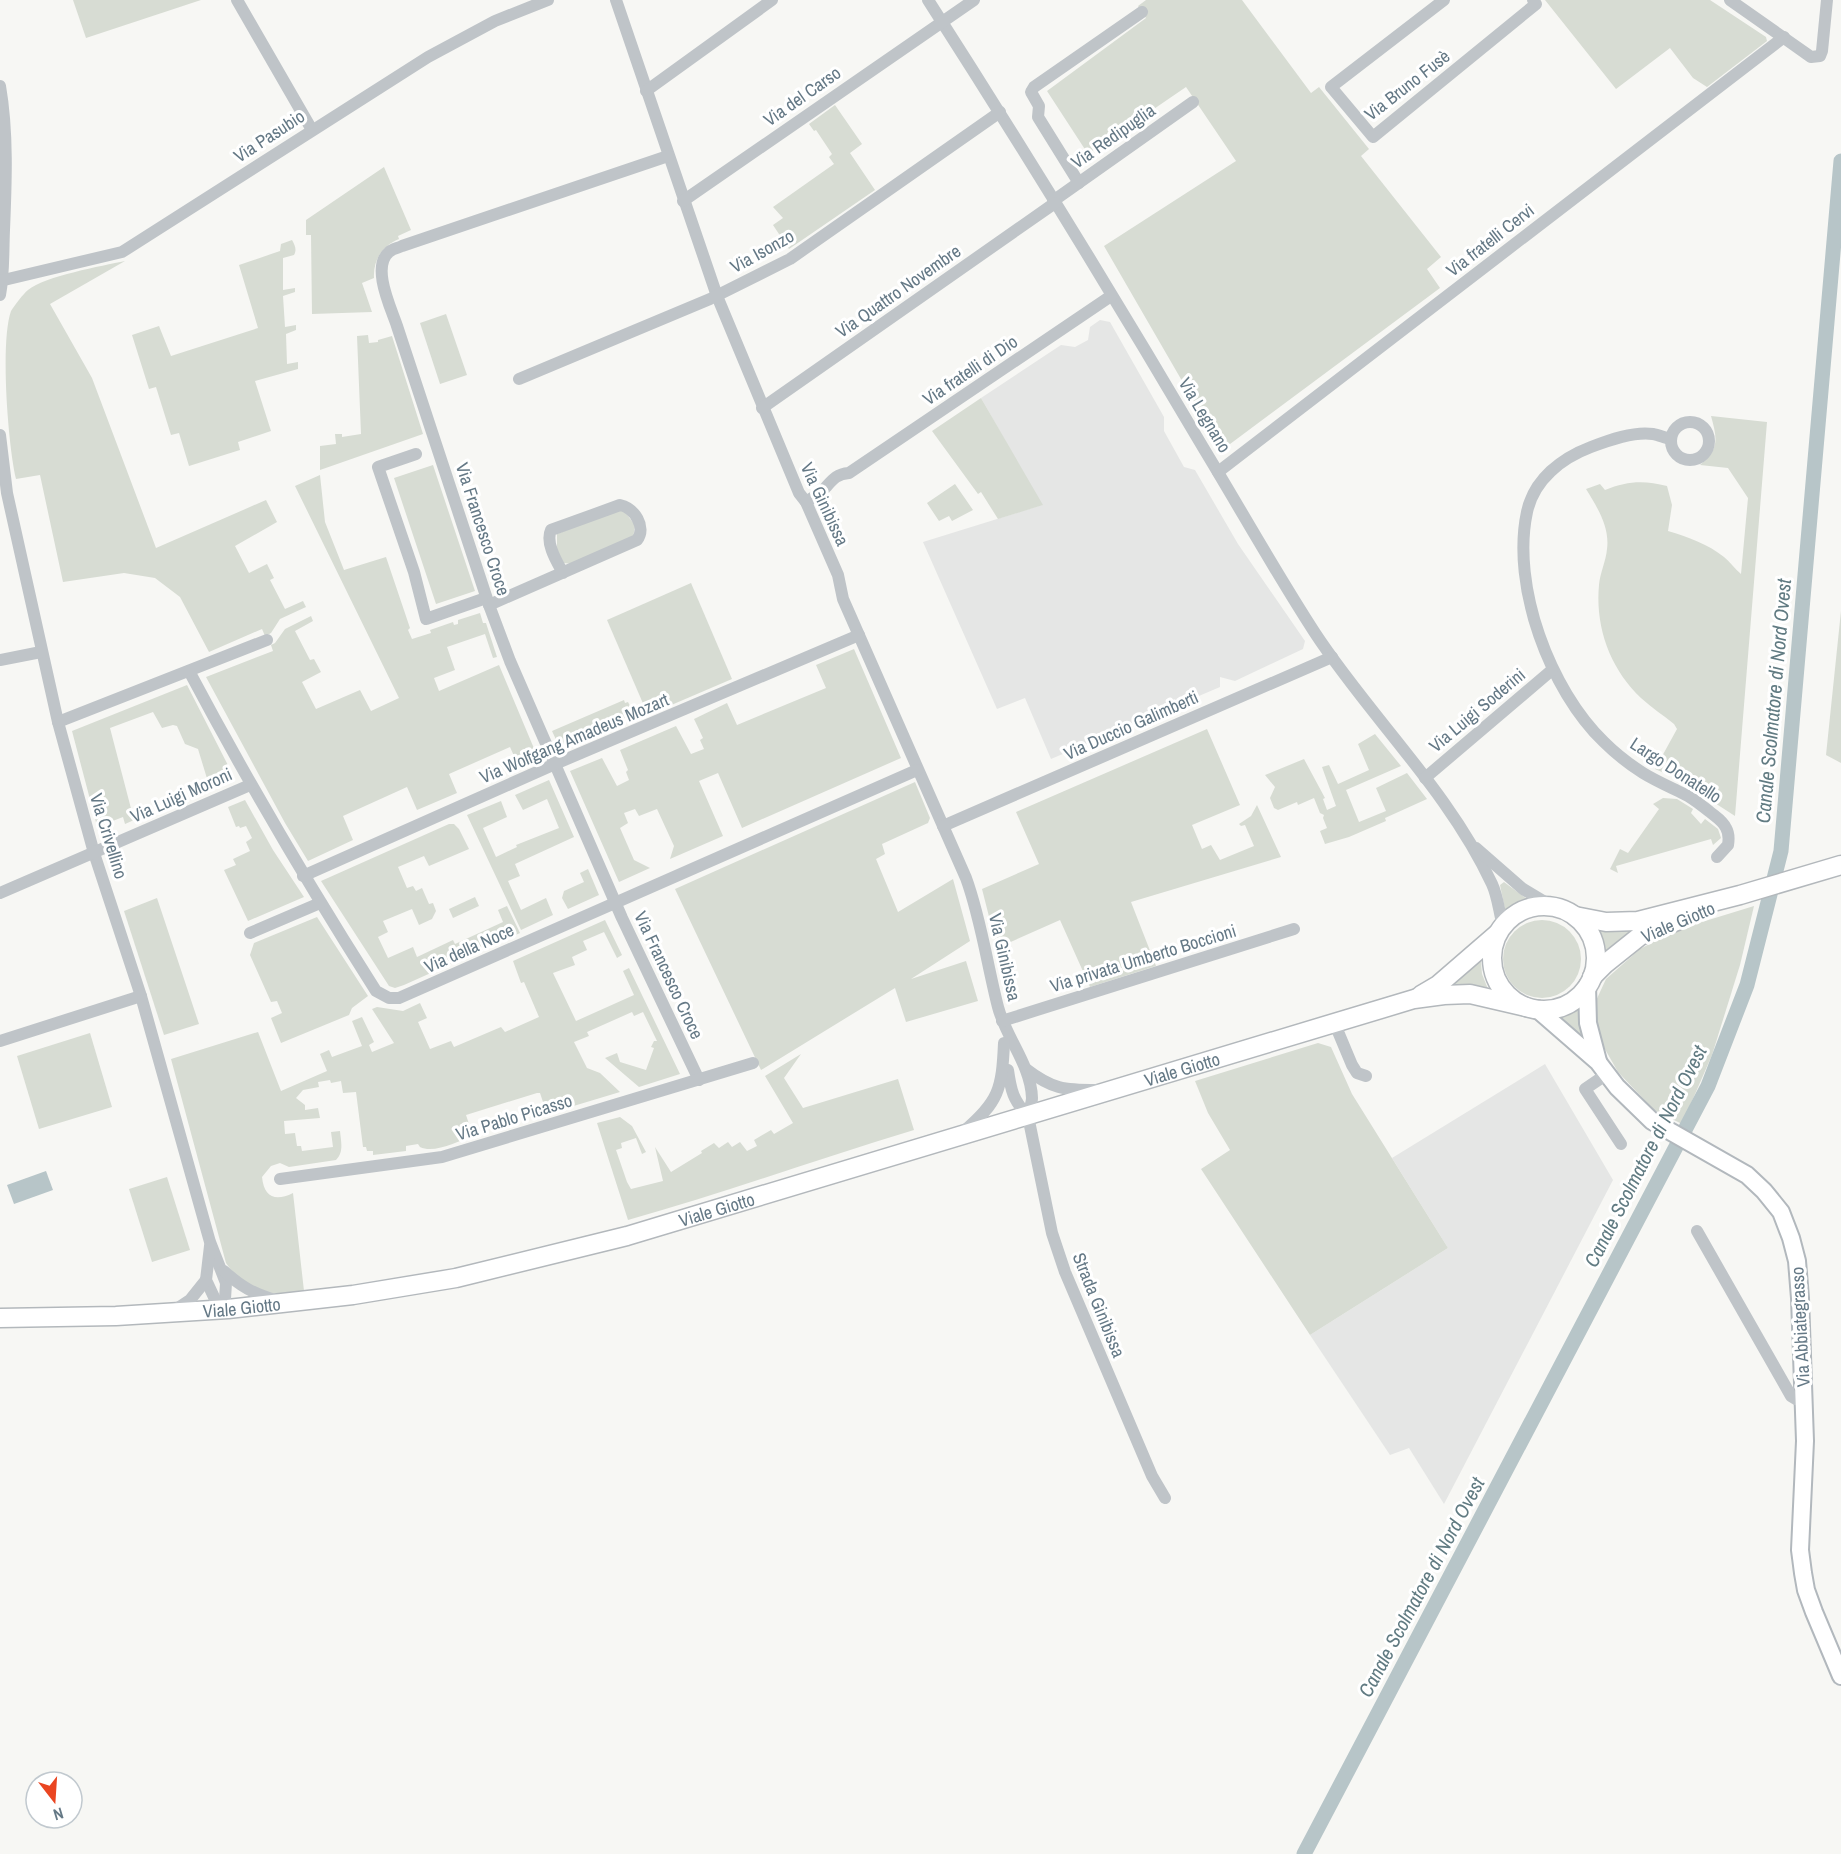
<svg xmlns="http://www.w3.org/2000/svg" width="1841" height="1854" font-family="'Archivo Narrow',sans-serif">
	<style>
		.built { fill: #e5e6e5 }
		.green { fill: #d7dcd3 }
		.water { fill: #b7c5c8 }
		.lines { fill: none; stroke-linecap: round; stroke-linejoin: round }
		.canal { stroke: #b7c5c8; stroke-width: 15 }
		.secondary-casing { stroke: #b2b8bd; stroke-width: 20 }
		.primary-casing { stroke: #b3b8bc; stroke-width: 21 }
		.street { stroke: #bfc4c8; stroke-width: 12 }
		.secondary { stroke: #fff; stroke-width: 16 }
		.primary { stroke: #fff; stroke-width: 18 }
		.labels { text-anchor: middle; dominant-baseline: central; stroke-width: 6; stroke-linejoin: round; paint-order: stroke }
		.street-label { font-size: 18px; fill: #657986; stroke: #fff }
		.water-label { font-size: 20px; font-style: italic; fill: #617b82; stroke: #fff }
	</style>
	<rect width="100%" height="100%" fill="#f7f7f4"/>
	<!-- built -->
	<g class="built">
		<polygon points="1100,320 1110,322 1164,417 1164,431 1184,467 1195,470 1238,544 1305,641 1303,649 1235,681 1220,677 1220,687 1051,759 1025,698 997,709 923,542 1042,505 981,398 1061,345 1075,347 1088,340 1090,327"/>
		<polygon points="1545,1064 1613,1180 1444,1504 1409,1448 1390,1455 1310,1335 1448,1248 1392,1158"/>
	</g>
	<!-- green -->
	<g class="green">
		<polygon points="73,0 201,0 86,38"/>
		<polygon points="1146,0 1242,0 1311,93 1319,87 1369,149 1361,156 1441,257 1427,269 1440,288 1222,450 1104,246 1236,161 1186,87 1088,154 1047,91 1146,18 1138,6"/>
		<polygon points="1545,0 1710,0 1766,37 1767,41 1707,87 1693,78 1670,48 1616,89"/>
		<polygon points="835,105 862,144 850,153 875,190 789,249 773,225 783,218 773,207 834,164 829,157 832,154 816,130 814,131 809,124"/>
		<path d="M384,167L411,230L398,236L399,239C382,246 373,260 374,278L362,283L372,312L312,314L311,235H306V220Z"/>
		<path d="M292,240C295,245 297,250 294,255L283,258V290L295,288V292L283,296L285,327L296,325V330L286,334L287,364L298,362V369L255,381L271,431L238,442L240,450L189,466L179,433L171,435L156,387L149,389L132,335L159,326L171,356L258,328L239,265L280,251L281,244Z"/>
		<path d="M125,261L50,304L92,378L156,548L266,500L277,522L235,546L249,573L267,564L274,578L270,580L285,609L303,601L306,607L280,619L271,633L265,636L262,629L209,652L180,597L155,578L124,573L63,582L40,475L16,479C8,445 0,342 11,311C15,305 23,294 28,290C45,276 102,266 125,261Z"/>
		<polygon points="446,314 467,375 440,384 420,323"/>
		<polygon points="368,335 369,343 378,342 378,340 392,336 423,434 320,470 320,446 336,444 335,434 342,434 342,437 361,434 357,336"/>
		<polygon points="981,398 1043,505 998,519 981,492 978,494 932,431"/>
		<path d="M1711,416L1767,422L1735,816L1676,778L1655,769L1677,729L1674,724C1663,715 1652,708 1641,698C1610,669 1595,627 1599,585C1600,573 1606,561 1607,549C1610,527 1597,507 1586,489L1600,484L1605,490C1627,481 1644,480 1667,486L1672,505L1668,531C1688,537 1708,544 1724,557C1730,562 1735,569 1741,574L1748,498L1728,468L1700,465C1720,449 1717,438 1711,416Z"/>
		<polygon points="433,465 475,591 436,604 394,478"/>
		<polygon points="320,475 325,522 344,570 386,557 410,628 408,630 412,639 431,633 430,630 453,622 454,625 458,624 458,620 480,613 483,623 486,623 497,657 493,658 485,634 447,647 455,670 434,678 439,691 499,665 538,758 519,767 510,747 449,774 457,793 417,810 407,787 343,816 353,840 308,861 285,823 206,677 273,651 271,645 275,643 285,629 311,616 313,621 295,631 310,660 314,659 321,672 302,682 316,709 360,690 371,711 399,698 295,486"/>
		<polygon points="955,484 973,510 952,521 949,516 939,521 927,503"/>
		<polygon points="617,510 624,511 635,525 633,539 572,564 564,563 557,550 557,534"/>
		<polygon points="691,583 732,679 648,715 607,620"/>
		<polygon points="1841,611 1841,763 1826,755"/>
		<polygon points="854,649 901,758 742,828 718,773 699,781 723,836 670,859 674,846 657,809 639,816 635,809 624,813 628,823 620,828 634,860 650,868 619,882 570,771 602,758 617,786 629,780 626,772 628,770 620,750 676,726 691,754 704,749 700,740 703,738 694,719 727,703 737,725 826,688 816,665"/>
		<polygon points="187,685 235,779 213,788 211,784 209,785 198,749 185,744 177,726 173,725 162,728 153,712 110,728 134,820 125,824 123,817 105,824 107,833 103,834 97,826 72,731"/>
		<polygon points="624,700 625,703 628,702 634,714 559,746 552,731"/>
		<polygon points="1207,729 1240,805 1192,825 1202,849 1211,845 1220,860 1254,846 1245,825 1241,826 1239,824 1251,816 1257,805 1281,857 1131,902 1156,966 1090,987 1060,920 997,948 982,889 1039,864 1016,812"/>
		<polygon points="1375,734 1401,766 1346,790 1359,822 1386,811 1376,788 1407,773 1427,799 1385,818 1386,821 1349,837 1325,844 1320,831 1327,828 1323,818 1324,815 1320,813 1314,798 1298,805 1297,802 1278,810 1274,808 1270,798 1275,787 1265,775 1304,759 1325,798 1323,799 1327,810 1336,806 1322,767 1329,765 1338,784 1369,770 1358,744"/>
		<polygon points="549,780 574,837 515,864 520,876 508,881 521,910 546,898 553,915 521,930 467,815 501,801 507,817 483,828 496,857 517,847 516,845 559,828 547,799 523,810 515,795"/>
		<polygon points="915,782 930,818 928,823 882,844 885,854 876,859 898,912 953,879 970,941 911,979 966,961 978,1001 906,1022 895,988 761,1070 675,889"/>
		<polygon points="1663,798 1677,799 1693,809 1691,813 1701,824 1705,819 1718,829 1721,838 1713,845 1711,839 1616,866 1618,873 1610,869 1620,849 1628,853 1659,809 1653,804"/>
		<polygon points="245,800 273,850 304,897 248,921 224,870 236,865 233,859 250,851 246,842 252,838 246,826 240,828 239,826 236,827 228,807"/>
		<polygon points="449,824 454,824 459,829 469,849 429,866 424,856 398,867 407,888 413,886 416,891 422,888 429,904 433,903 436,911 432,919 419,925 412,909 383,921 388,932 378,937 388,958 413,947 417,957 453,940 455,944 503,922 498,910 507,906 520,933 404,985 395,988 389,986 321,881"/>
		<polygon points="588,869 599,895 568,909 562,898 564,891 584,882 580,873"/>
		<polygon points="1504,882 1527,899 1527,902 1517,904 1508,910 1505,909 1500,885"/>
		<polygon points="475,897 479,906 453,918 449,909"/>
		<polygon points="157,898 199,1024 164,1035 124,911"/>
		<polygon points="1754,906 1740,965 1712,1055 1682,1124 1654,1110 1618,1072 1598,1037 1594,1005 1606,979 1640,949 1676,930"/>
		<polygon points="317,917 368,996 352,1008 349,1015 281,1043 271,1018 282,1013 277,1001 271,1002 250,955 254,943"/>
		<circle cx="1542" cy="959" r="39"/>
		<path d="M605,920L622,955L617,958L604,932L583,941L587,950L572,957L575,965L553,973L576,1021L634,995L623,971L629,968L680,1074L639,1087L605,1058L617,1053L620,1062L646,1070L654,1048L651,1047L654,1041H657L643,1012L634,1016L632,1012L587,1032L589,1036L574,1042L587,1068L600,1073L620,1092L547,1114L540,1093H537L466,1115L473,1136C459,1141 434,1154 420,1147L418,1144L406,1146V1151L373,1155V1151H367L366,1147H363L356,1092L343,1093L341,1081L331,1083L330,1080L318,1082L319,1087L303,1090L296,1098L305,1105V1110L318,1108L320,1118L284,1121L285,1134L295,1133L297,1146H301L302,1151L333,1147L331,1132L340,1131C341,1142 344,1152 336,1160L289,1167L280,1163L271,1166L262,1177C264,1197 275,1202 293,1193L304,1291C265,1295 250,1297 226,1263L171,1059L258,1032L281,1091L327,1071L320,1054L329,1050L332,1057L362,1046L352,1021L362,1017L374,1042L369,1045L372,1052L394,1043L372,1009L377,1007L403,1011L420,1003L427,1018L418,1022L430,1049L451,1041L454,1047L501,1027L505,1032L539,1017L524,982L521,983L513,961Z"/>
		<polygon points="1591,927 1633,930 1635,931 1600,958 1599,946"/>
		<polygon points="1478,962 1481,962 1482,974 1488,989 1487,991 1457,987 1455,983"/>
		<polygon points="1578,1007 1580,1008 1584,1033 1581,1035 1559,1020 1559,1017"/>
		<polygon points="90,1033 112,1107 39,1129 17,1056"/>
		<polygon points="1318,1043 1331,1047 1352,1094 1448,1248 1310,1335 1201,1169 1230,1150 1208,1113 1195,1081"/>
		<path d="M801,1054L784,1078L803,1108L898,1079L914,1130C818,1159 724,1193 628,1220L597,1123L620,1117L632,1126L646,1152L642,1154L636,1138L621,1143L622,1148L616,1150L627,1182L631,1189L663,1181L655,1147L671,1172L702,1153L701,1151L714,1143L719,1148L728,1142L732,1147L740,1142L747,1151L757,1146L754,1140L771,1130L774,1134L793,1123L765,1076Z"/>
		<polygon points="167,1177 190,1250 152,1262 129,1189"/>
	</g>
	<!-- water -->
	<polygon class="water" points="46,1171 53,1190 14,1204 7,1185"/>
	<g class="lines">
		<!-- canal -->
		<polyline class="canal" points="1304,1854 1708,1086 1747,985 1781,851 1841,161"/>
		<defs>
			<g id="secondary">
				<polyline points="1587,986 1588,1023 1598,1061"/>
				<polyline points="1537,1009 1598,1062 1617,1087 1652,1121 1747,1175 1764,1191 1781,1212 1791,1238 1797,1261 1800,1298 1805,1441 1800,1550 1803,1573 1806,1590 1814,1612 1841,1676"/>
			</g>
			<g id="primary">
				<circle cx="1544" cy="958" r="52"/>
				<polyline points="1575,916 1606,922 1638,921 1740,895 1841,865"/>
				<polyline points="1592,977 1605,964 1640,936 1677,921"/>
				<polyline points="1421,995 1438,985 1497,934"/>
				<path id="s1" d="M0,1318L116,1316L228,1309L353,1295L456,1278L627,1236L1414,999L1444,995L1470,994L1526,1007"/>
			</g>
		</defs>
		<!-- secondary casing -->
		<use href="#secondary" class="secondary-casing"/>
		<!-- primary casing -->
		<use href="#primary" class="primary-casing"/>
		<!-- street -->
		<g class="street">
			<polyline points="237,0 312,130"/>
			<path d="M616,0L717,296L799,493L806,502L838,575L843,599L966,878C981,919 987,964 998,1007C1006,1038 1031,1065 1032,1098C1032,1103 1029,1110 1028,1116L1052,1233L1065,1272L1152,1476L1165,1498"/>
			<path d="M928,0C1023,148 1115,298 1204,449C1241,510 1276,573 1315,633C1370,717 1449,791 1492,884C1498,897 1499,912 1503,926"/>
			<polyline points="1444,0 1331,87 1373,137 1536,4 1533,0"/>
			<polyline points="1730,0 1811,57 1820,56 1822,51 1827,0"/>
			<path d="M0,86C8,132 6,183 4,230C3,252 4,274 0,295"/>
			<polyline points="646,91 772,0"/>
			<path d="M668,156L402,246C398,248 392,249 389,252C371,267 391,308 397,326L489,605L510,661L622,918L699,1080"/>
			<polyline points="1079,183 1038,117 1039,106 1031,92 1034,87 1142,12"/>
			<polyline points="683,201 974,0"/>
			<polyline points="1053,201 1193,102"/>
			<polyline points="0,281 122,252 428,57 495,21 548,0"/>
			<polyline points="519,379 710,299 790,259 1000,112"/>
			<polyline points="762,408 1055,203"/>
			<circle cx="1690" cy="441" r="19"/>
			<polyline points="0,435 7,493 58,722 94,853 141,996 210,1242 226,1283 225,1299 220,1310"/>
			<path d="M1671,439C1665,438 1659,435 1653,434C1634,431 1609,440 1591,447C1562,458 1534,479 1527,512C1511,586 1550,690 1604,742C1615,753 1629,764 1643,773C1656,781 1670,787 1684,794C1693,798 1702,806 1710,812C1716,817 1723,821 1726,828C1729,833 1729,839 1728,845L1717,857"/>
			<polyline points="416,454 378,467 414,572 426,619 486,598"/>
			<polyline points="1218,472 1784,37"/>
			<path d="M806,502C812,498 821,493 826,487C833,479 837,474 849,473L1111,296"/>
			<path d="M489,605L637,540C647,527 634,508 620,505L551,530C545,543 557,562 563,573"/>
			<polyline points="0,660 41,652"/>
			<path d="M189,671C247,780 309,886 376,991L389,998H399L917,770"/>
			<polyline points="58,722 267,640"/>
			<polyline points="1425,778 1552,670"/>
			<polyline points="943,826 1332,657"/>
			<polyline points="1476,848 1523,889 1553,907"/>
			<polyline points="303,876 555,764 859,635"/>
			<polyline points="0,893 250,785"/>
			<polyline points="250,933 320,903"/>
			<polyline points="1002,1021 1294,929"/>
			<polyline points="1334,1022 1352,1065 1357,1073 1366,1076"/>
			<polyline points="0,1041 141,996"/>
			<path d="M1026,1069C1052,1089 1064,1090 1096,1090"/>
			<path d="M1008,1070C1011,1091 1013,1100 1028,1116"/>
			<polyline points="1607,1074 1585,1089 1621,1144"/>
			<path d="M963,1132C999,1102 1002,1089 1004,1043"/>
			<polyline points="280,1179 442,1157 753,1063"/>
			<polyline points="1697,1231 1791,1396 1796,1399 1803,1400"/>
			<polyline points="210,1246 206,1280 220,1310"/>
			<path d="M224,1271C241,1287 253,1293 275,1300"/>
			<polyline points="175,1310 190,1300 206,1280"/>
		</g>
		<!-- secondary -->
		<use href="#secondary" class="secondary"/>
		<!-- primary -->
		<use href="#primary" class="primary"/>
	</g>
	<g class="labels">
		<!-- street labels -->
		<g class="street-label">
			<text transform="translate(1407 85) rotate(-38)">Via Bruno Fusè</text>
			<text transform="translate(802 96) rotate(-35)">Via del Carso</text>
			<text transform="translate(269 136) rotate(-33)">Via Pasubio</text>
			<text transform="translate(1113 136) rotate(-35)">Via Redipuglia</text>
			<text transform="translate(1490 240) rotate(-38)">Via fratelli Cervi</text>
			<text transform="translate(762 251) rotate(-29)">Via Isonzo</text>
			<text transform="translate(898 291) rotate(-35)">Via Quattro Novembre</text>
			<text transform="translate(970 370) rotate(-34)">Via fratelli di Dio</text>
			<text transform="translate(1205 415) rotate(59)">Via Legnano</text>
			<text transform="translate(825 504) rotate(65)">Via Ginibissa</text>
			<text transform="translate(483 529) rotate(72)">Via Francesco Croce</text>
			<text transform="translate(1477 710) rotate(-40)">Via Luigi Soderini</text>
			<text transform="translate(1131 725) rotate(-24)">Via Duccio Galimberti</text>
			<text transform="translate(574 738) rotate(-23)">Via Wolfgang Amadeus Mozart</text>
			<text transform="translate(1676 770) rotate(33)">Largo Donatello</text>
			<text transform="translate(181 795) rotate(-24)">Via Luigi Moroni</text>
			<text transform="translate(109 836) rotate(73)">Via Crivellino</text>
			<text transform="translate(1678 922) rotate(-23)">Viale Giotto</text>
			<text transform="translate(469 948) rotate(-24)">Via della Noce</text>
			<text transform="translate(1005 957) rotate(77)">Via Ginibissa</text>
			<text transform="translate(1143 958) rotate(-17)">Via privata Umberto Boccioni</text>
			<text transform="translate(669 975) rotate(65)">Via Francesco Croce</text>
			<text stroke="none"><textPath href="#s1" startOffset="1214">Viale Giotto</textPath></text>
			<text transform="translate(514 1117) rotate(-17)">Via Pablo Picasso</text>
			<text stroke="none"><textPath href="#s1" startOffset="728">Viale Giotto</textPath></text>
			<text transform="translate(1099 1305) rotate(68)">Strada Ginibissa</text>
			<text stroke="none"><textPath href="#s1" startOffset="242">Viale Giotto</textPath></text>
			<text transform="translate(1800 1327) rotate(-93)">Via Abbiategrasso</text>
		</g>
		<!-- water labels -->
		<g class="water-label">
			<text transform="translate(1773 701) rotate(-85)">Canale Scolmatore di Nord Ovest</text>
			<text transform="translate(1645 1156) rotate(-63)">Canale Scolmatore di Nord Ovest</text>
			<text transform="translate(1421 1587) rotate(-62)">Canale Scolmatore di Nord Ovest</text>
		</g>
	</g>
	<!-- north arrow -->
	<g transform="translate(54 1800) rotate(163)"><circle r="28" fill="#ffffff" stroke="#c1c9cf" stroke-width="1.5"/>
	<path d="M0-4.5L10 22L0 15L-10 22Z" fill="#ea4521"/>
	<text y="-9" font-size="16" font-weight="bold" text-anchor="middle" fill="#657986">N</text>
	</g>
</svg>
